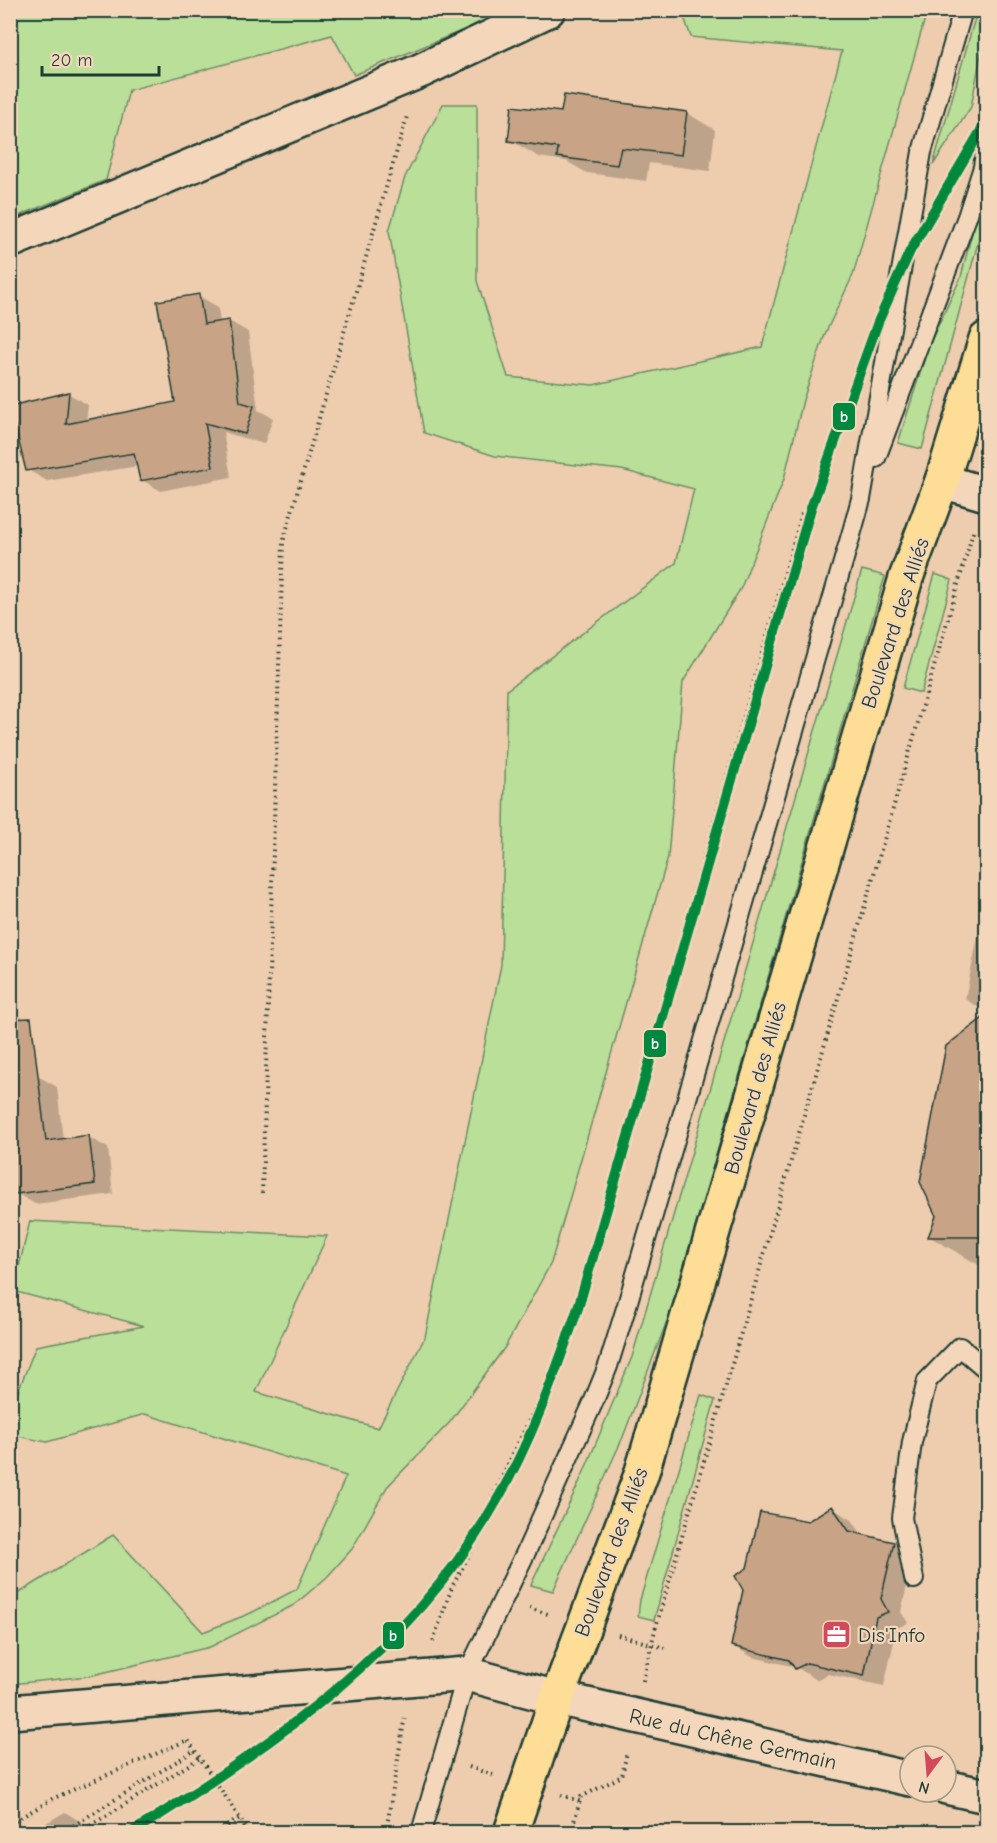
<svg xmlns="http://www.w3.org/2000/svg" width="997" height="1843" font-family="'Comic Neue',sans-serif">
	<style>
		.green { fill: #badf99; stroke: #6c8e66; stroke-width: 1.5 }
		.shadow { fill: #0003 }
		.building { fill: #c9a386; stroke: #1f3d34; stroke-width: 1.5 }
		.lines { fill: none; stroke-linecap: round; stroke-linejoin: round }
		.service-casing { stroke: #1f3d34; stroke-width: 22 }
		.minor-casing { stroke: #1f3d34; stroke-width: 38 }
		.tertiary-casing { stroke: #1f3d34; stroke-width: 38 }
		.primary-casing { stroke: #1f3d34; stroke-width: 38 }
		.path { stroke: #1f3d34; stroke-width: 4; stroke-dasharray: 1.5 4.5; stroke-linecap: butt }
		.service { stroke: #f4d7bb; stroke-width: 18 }
		.minor { stroke: #f4d7bb; stroke-width: 33 }
		.tertiary { stroke: #f4d7bb; stroke-width: 33 }
		.primary { stroke: #fedd96; stroke-width: 33 }
		.metro-1-casing { stroke: #f4d7bb; stroke-width: 15 }
		.metro-1 { stroke: #00893e; stroke-width: 10 }
		.labels { text-anchor: middle; dominant-baseline: central; stroke-width: 4.5; stroke-linejoin: round; paint-order: stroke }
		.street-label { font-size: 21px; fill: #1f3d34; stroke: #f4d7bb }
		.poi-label { font-size: 21px; fill: #1f3d34; stroke: #f4d7bb; text-anchor: start }
		.line-badge { stroke: #f4d7bb; stroke-width: 2 }
		.badge-label { font-size: 16px; text-anchor: middle; font-weight: bold; fill: #fff }
	</style>
	<rect width="100%" height="100%" fill="#eeccae"/>
	<filter id="ink" filterUnits="userSpaceOnUse"><feTurbulence type="fractalNoise" baseFrequency=".0167" numOctaves="2"/><feDisplacementMap in="SourceGraphic" scale="12" xChannelSelector="R" yChannelSelector="G"/><feConvolveMatrix kernelMatrix="1 2 1 2 8 2 1 2 1" color-interpolation-filters="sRGB"/></filter>
	<g filter="url(#ink)">
		<!-- green -->
		<g class="green">
			<polygon points="11,11 510,11 354,75 332,35 129,90 106,180 11,219"/>
			<polygon points="682,11 927,11 853,275 825,334 803,400 784,479 741,588 683,682 668,857 551,1263 505,1347 450,1422 387,1487 352,1549 327,1577 294,1605 210,1647 89,1676 11,1684 11,1598 113,1535 203,1632 251,1613 297,1589 346,1476 145,1414 47,1442 11,1435 11,1409 36,1346 144,1326 13,1291 30,1221 327,1236 256,1392 378,1428 425,1337 501,965 507,690 676,563 694,489 622,470 495,456 424,433 389,231 405,177 443,104 477,104 477,281 508,377 593,385 762,347 842,51 691,37"/>
			<polygon points="977,11 986,11 986,28 971,107 933,165"/>
			<polygon points="986,186 986,213 922,449 898,443 929,345 961,277 982,192"/>
			<polygon points="862,570 885,576 671,1310 623,1437 553,1591 531,1585 583,1474 632,1357"/>
			<polygon points="935,574 952,580 921,693 903,688"/>
			<polygon points="701,1395 715,1400 654,1620 638,1616 640,1600"/>
		</g>
		<!-- shadow -->
		<g class="shadow">
			<polygon points="687,113 715,130 710,171 649,163 646,181 587,173 566,161 539,157 510,140 562,114"/>
			<polygon points="199,296 218,307 220,323 229,321 248,332 258,410 273,418 264,444 223,432 231,477 161,491 142,480 138,466 47,481 28,470 12,408 69,394 88,405 86,422 177,403"/>
			<polygon points="982,917 986,918 986,1012 965,999"/>
			<polygon points="986,1017 986,1269 930,1237"/>
			<polygon points="38,1076 57,1087 63,1140 88,1137 108,1148 113,1194 35,1204 16,1193"/>
			<polygon points="832,1508 852,1520 863,1536 893,1543 914,1555 901,1612 908,1623 897,1628 884,1686 828,1674 817,1680 796,1667 752,1657 732,1645 808,1523"/>
			<polygon points="65,1812 97,1832 31,1832"/>
		</g>
		<!-- building -->
		<g class="building">
			<polygon points="564,95 687,112 681,155 621,148 617,165 557,157 558,148 508,141 512,106 561,112"/>
			<polygon points="199,294 204,324 229,320 240,402 254,406 245,434 205,423 213,467 140,481 134,453 26,471 10,406 69,392 66,424 175,402 157,301"/>
			<polygon points="987,1015 987,1237 928,1237 936,1216 920,1182 946,1046"/>
			<polygon points="31,1018 46,1141 89,1135 95,1184 15,1194 10,1166 10,1019"/>
			<polygon points="832,1506 849,1531 894,1542 881,1599 888,1612 876,1617 864,1676 807,1663 795,1669 789,1660 731,1646 743,1590 735,1576 747,1568 760,1512 808,1521"/>
		</g>
		<g class="lines">
			<defs>
				<g id="service">
					<polyline points="876,458 967,217 983,167 986,145"/>
					<polyline points="914,1579 902,1518 912,1442 927,1381 960,1347 986,1369"/>
					<polyline points="421,1832 467,1674 526,1552 593,1403 608,1366 627,1305 853,528 861,499 922,152 963,10"/>
				</g>
				<g id="minor">
					<polyline points="10,241 420,71 548,10"/>
					<polyline points="942,481 986,494"/>
					<polyline points="10,1712 467,1674 557,1698"/>
				</g>
				<g id="tertiary">
					<polyline points="557,1698 910,1779"/>
					<polyline points="946,1787 986,1796"/>
				</g>
				<polyline id="primary" points="511,1832 557,1698 641,1475 906,578 942,481 986,339"/>
			</defs>
			<!-- service casing -->
			<use href="#service" class="service-casing"/>
			<!-- minor casing -->
			<use href="#minor" class="minor-casing"/>
			<!-- tertiary casing -->
			<use href="#tertiary" class="tertiary-casing"/>
			<!-- primary casing -->
			<use href="#primary" class="primary-casing"/>
			<!-- path -->
			<g class="path">
				<polyline points="262,1193 283,542 407,116"/>
				<polyline points="529,1608 551,1615"/>
				<polyline points="618,1635 665,1648"/>
				<polyline points="433,1641 452,1587 483,1529 487,1508 562,1352 803,510"/>
				<polyline points="643,1681 655,1630 974,529"/>
				<polyline points="469,1767 493,1775"/>
				<polyline points="561,1795 580,1801"/>
				<polyline points="10,1824 54,1798 188,1740 249,1832"/>
				<polyline points="63,1832 195,1750"/>
				<polyline points="80,1832 200,1758"/>
				<polyline points="217,1832 240,1818"/>
				<polyline points="238,1832 246,1827"/>
				<polyline points="386,1832 405,1715"/>
				<polyline points="571,1832 581,1797 622,1776 627,1752"/>
			</g>
			<!-- service -->
			<use href="#service" class="service"/>
			<!-- minor -->
			<use href="#minor" class="minor"/>
			<!-- tertiary -->
			<use href="#tertiary" class="tertiary"/>
			<!-- primary -->
			<use href="#primary" class="primary"/>
			<defs>
				<path id="metro-1" d="M132,1832C274,1744 413,1649 497,1500C532,1440 555,1373 578,1308L811,508L878,322L910,251L986,122"/>
			</defs>
			<!-- metro-1 casing -->
			<use href="#metro-1" class="metro-1-casing"/>
			<!-- metro-1 -->
			<use href="#metro-1" class="metro-1"/>
		</g>
	</g>
	<!-- icons -->
	<defs>
		<symbol id="office-square" viewBox="-11 -11 22 22"><rect x="-9" y="-9" width="18" height="18" rx="4" fill="#d1495b" stroke="#f4d7bb"/><path d="M-6-3h4V-5.5h4V-3h4V5H-6ZM-1-4.5V-3h2v-1.5ZM-6 0V1H6V0Z" fill="#fff"/></symbol>
	</defs>
	<g fill-rule="evenodd">
		<use href="#office-square" x="820" y="1618" width="33" height="33"/>
	</g>
	<g class="labels">
		<!-- street labels -->
		<g class="street-label">
			<text transform="translate(895 623) rotate(-72)">Boulevard des Alliés</text>
			<text transform="translate(755 1088) rotate(-74)">Boulevard des Alliés</text>
			<text transform="translate(611 1552) rotate(-70)">Boulevard des Alliés</text>
			<text transform="translate(733 1739) rotate(13)">Rue du Chêne Germain</text>
		</g>
		<!-- poi labels -->
		<g class="poi-label">
			<text x="858" y="1635">Dis'Info</text>
		</g>
	</g>
	<g class="line-badge">
		<rect x="832" y="402" width="24" height="29" rx="6" fill="#00893e"/>
		<rect x="643" y="1029" width="24" height="29" rx="6" fill="#00893e"/>
		<rect x="382" y="1621" width="23" height="29" rx="6" fill="#00893e"/>
	</g>
	<g class="badge-label">
		<text x="844" y="422">b</text>
		<text x="655" y="1049">b</text>
		<text x="393" y="1641">b</text>
	</g>
	<!-- margin -->
	<rect width="997" height="1843" fill="none" stroke="#f4d7bb" stroke-width="36"/>
	<rect x="18" y="18" width="961" height="1807" fill="none" stroke="#1f3d34" stroke-width="2" filter="url(#ink)"/>
	<!-- north arrow -->
	<g transform="translate(928 1774) rotate(196)"><circle r="28" fill="#f4d7bb" stroke="#9f9985" stroke-width="1.5"/>
	<path d="M0-4.5L10 22L0 15L-10 22Z" fill="#d1495b"/>
	<text y="-9" font-size="16" font-weight="bold" text-anchor="middle" fill="#1f3d34">N</text>
	</g>
	<!-- scale -->
	<path d="M42 66v9h117v-9" fill="none" stroke="#1f3d34" stroke-width="3"/>
	<text x="51" y="66" font-size="18" fill="#1f3d34" stroke="#f4d7bb" stroke-width="4.5" paint-order="stroke">20 m</text>
</svg>
